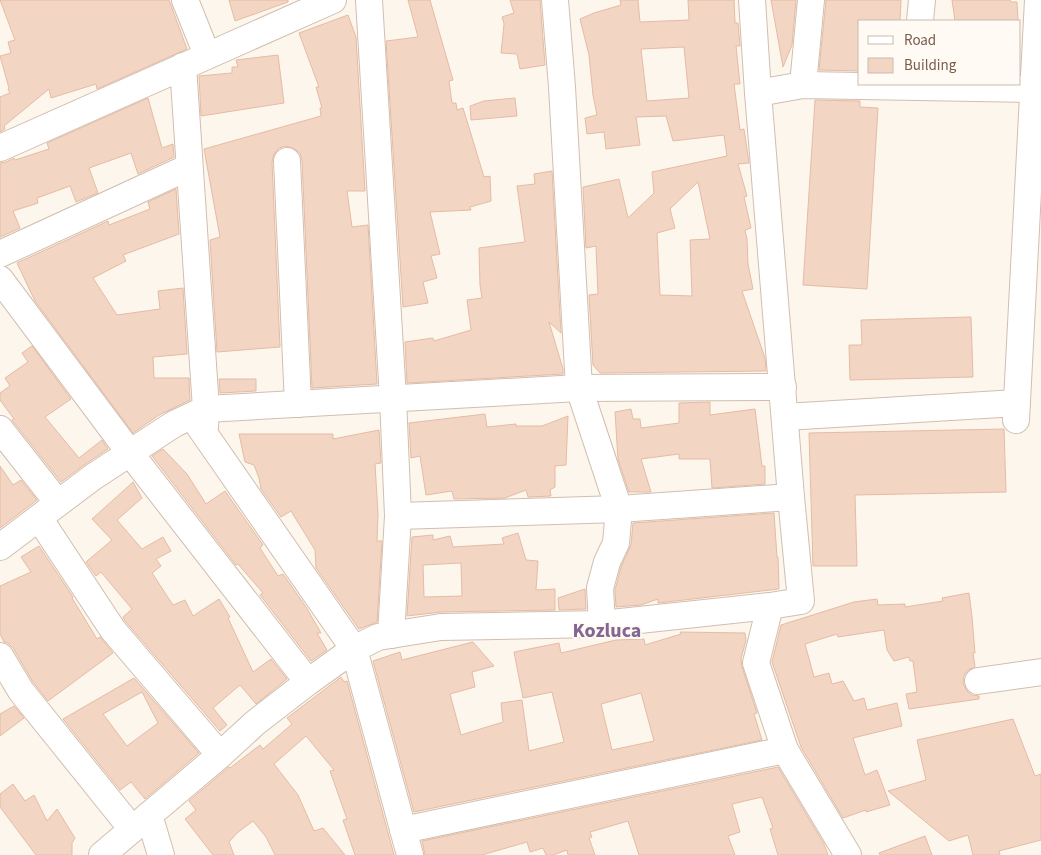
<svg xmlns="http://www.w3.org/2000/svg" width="1041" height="855" font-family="'Source Sans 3',sans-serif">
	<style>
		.building { fill: #f3d5c3; stroke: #e6bba3; fill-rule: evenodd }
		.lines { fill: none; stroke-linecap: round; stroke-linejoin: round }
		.minor-casing { stroke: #d1beb0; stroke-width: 28 }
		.minor { stroke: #fff; stroke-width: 26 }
		.labels { text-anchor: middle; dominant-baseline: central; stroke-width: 4; stroke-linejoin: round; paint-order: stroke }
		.district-label { font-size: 20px; font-weight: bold; fill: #846695; stroke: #fffaf3 }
	</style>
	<rect width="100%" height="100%" fill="#fdf6ec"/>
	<!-- building -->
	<g class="building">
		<polygon points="0,0 169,0 187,49 97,89 96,84 51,98 49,89 4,126 5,129 0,132 0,97 10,93 8,89 9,88 0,56 11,53 8,42 15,40"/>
		<polygon points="229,0 288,0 288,2 235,21"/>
		<polygon points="408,0 430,0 453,80 449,81 452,103 456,103 457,110 463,108 484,177 487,176 487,177 490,176 491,201 470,207 471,210 430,212 440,254 431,256 437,278 423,282 428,303 403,307 386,41 418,37"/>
		<polygon points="510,0 540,0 545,65 520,69 517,54 501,53 504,24 502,17 514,13"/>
		<path d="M620,0H638L640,22L689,20L688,0H734L735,23H738L740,46H736L740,84H734L740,130L744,129L749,163L738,164L747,196L744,197L751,228L745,230L747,239L748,264L753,289L742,291L765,358L766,371L600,373L593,365L589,295L598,294L596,246L586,248L583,187L619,179L628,218L654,193L652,172L727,156L724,135L673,141L666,116L636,117L640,145L606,149L604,132L587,134L585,118L597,115L593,95L589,55L580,19L594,13L621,5ZM684,47L689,98L647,101L641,49ZM698,182L710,239L690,240L692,296L660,295L657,233L675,228L670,209Z"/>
		<polygon points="771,0 796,0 792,45 783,67"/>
		<polygon points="826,0 901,0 900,21 860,21 860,71 819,70"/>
		<polygon points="952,0 1010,0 1011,2 1017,2 1018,21 955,21"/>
		<polygon points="348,15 356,37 365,191 347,191 352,227 368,225 377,384 312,388 302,160 300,153 293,148 286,146 279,148 274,154 272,162 280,347 217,352 210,240 220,237 204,149 321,116 320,108 322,108 316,87 319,87 299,33"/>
		<polygon points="278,55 284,103 201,116 199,76 232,73 232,67 238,67 236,60"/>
		<polygon points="148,98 162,148 173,144 174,157 138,174 131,153 89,168 98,193 76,202 70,186 37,198 38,203 13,211 20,228 0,237 0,163 6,162 14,158 15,160 49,149 47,143"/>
		<polygon points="515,98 517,116 471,120 470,106 484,101"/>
		<polygon points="815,100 860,101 860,107 878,108 867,289 803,285"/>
		<polygon points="552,171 561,333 549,322 563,369 563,374 407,383 405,342 433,338 434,341 471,330 467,300 482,298 480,285 479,248 525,242 517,186 535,184 534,174"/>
		<polygon points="176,189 179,234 123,255 126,261 93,278 117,315 160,309 158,291 183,288 187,354 153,357 154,378 189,378 190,400 159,415 133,433 35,301 17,263 108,221 109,225 150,209 148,202"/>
		<polygon points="971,317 973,377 850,380 849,345 862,345 861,320"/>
		<polygon points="32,346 71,399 45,417 79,458 102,440 108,449 84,465 61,482 12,420 14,419 0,400 0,393 10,386 5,378 28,362 22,353"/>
		<polygon points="219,379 256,379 256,391 220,393"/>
		<polygon points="710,402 710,415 755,409 762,466 765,466 765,484 712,488 710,459 679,459 679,454 641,459 651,492 629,492 618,459 615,412 631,409 633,419 640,419 641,428 679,423 679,403"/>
		<polygon points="485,414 487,427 516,424 516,426 542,426 568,416 566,465 555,466 555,487 550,490 551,496 528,497 526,490 505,498 454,499 452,491 426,495 420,456 411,458 409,423"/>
		<polygon points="1004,429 1006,492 855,495 857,566 813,566 809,433"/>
		<polygon points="379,430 381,463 375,464 378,514 377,541 382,541 377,622 359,629 316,568 315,550 291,511 281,517 261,489 259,478 254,465 245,462 239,434 333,434 333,439"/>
		<polygon points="163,449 187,474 206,504 225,491 263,545 260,548 278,576 283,574 306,607 321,633 317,633 327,650 311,661 260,595 263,593 238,564 236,565 152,456"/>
		<polygon points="0,466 13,485 21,480 37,500 0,528"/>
		<polygon points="133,482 142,498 117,520 142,549 163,537 171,551 156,559 161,566 152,573 173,605 185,600 193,616 219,599 230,617 228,618 253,672 271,659 287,679 256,704 240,685 213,708 227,725 220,731 125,621 123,617 132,609 101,572 96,576 86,562 112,540 92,519"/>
		<polygon points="774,513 777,557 778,557 779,589 658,603 658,599 641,605 616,607 615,590 621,567 631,545 633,523"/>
		<path d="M518,533L526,560L538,561L536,590L555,589V610L441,612L407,616L412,537L433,535V540L450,536L453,547L504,544L502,538ZM461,563L462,596L424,597L423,565Z"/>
		<polygon points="39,546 73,597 72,598 97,639 100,637 113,653 48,701 33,682 13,648 8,643 4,642 0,634 0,586 31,572 21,557"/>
		<polygon points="585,589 586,609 559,610 558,598"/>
		<polygon points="969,593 972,617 975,653 973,653 975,667 968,670 964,675 963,683 967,691 972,695 979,696 979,699 909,709 906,694 917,692 913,661 910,661 909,657 894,661 887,650 884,630 838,637 837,634 805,644 814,677 829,673 832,684 843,681 854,701 864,698 867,710 897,703 902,726 853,738 865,775 877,770 890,805 866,812 866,810 843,818 801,747 772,662 781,625 854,602 877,599 878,605 905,604 905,607 943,601 942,598"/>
		<path d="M680,632L745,633L746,640L741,659L742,667L757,713L754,714L762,740L414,812L373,661L400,652L402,660L473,642L494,666L472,672L475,687L450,694L461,735L503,722L501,703L522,700L529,751L564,742L552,692L523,698L514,652L559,643L561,653L616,640L644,639L645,645L681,634ZM641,693L654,741L612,750L601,704Z"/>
		<polygon points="341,677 344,682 347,681 394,855 355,855 343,820 347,819 330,771 334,770 306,736 274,764 298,795 314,831 323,828 345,855 275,855 266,837 253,821 237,833 229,842 234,855 213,855 185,819 196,810 189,801 229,767 230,768 260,745 263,749 292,724 287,718"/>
		<path d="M134,678L199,753L145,799L131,782L120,790L63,719ZM142,692L158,723L127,746L103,714Z"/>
		<polygon points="14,706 24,718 0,736 0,714"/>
		<polygon points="1013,719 1035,776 1041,774 1041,840 999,851 1000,855 973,855 968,835 949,841 888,791 926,780 917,740"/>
		<polygon points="778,767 824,844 828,855 778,855 770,829 773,828 762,797 732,804 740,832 728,836 735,855 639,855 628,821 590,832 592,837 589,838 595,855 568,855 567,850 553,855 546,855 543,848 530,852 527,842 482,855 425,855 422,841"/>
		<polygon points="13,784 25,801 34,795 47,821 57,809 75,838 72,843 72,855 36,855 0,807 0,794"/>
		<polygon points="925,836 932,855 880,855 879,853"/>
	</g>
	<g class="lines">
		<defs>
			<g id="minor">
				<polyline points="185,0 207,55"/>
				<polyline points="369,0 393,398 398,516 391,635"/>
				<polyline points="555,0 562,87 579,388 619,509 616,543 607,562 600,588 602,624"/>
				<polyline points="920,21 922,0"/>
				<polyline points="183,66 206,409 205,427"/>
				<polyline points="803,85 811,0"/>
				<polyline points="758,93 803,85 1033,89"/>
				<polyline points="0,148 333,0"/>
				<polyline points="287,161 298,404"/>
				<polyline points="0,254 189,167"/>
				<polyline points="0,279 130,453 308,682"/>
				<polyline points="192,416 354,649 410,855"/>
				<polyline points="785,417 1017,403"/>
				<polyline points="1016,420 1038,0"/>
				<polyline points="0,429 58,503"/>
				<polyline points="398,516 619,509 791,497"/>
				<polyline points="39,518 113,630 220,755"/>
				<polyline points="0,547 93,477 174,424 206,409 579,388 783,387"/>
				<polyline points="770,606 756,663 785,750 848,855"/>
				<polyline points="0,656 21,691 132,829"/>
				<polyline points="978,681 1041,672"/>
				<polyline points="149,815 161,855"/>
				<polyline points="403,830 785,750"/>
				<polyline points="102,855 220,755 255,723 308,682 354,649 378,637 441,627 602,624 770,606 801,601 791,497 758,93 752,0"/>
			</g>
		</defs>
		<!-- minor casing -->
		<use href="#minor" class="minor-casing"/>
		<!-- minor -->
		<use href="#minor" class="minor"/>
	</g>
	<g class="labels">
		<!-- district labels -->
		<g class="district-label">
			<text x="607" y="631">Kozluca</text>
		</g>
	</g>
	<!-- legend -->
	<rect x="858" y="20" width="162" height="65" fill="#fffaf3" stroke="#cabbb1"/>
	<rect x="868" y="36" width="25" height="8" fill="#ffffff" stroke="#cabbb1"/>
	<text x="904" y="45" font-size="15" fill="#7a5c4d">Road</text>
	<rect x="868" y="58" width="25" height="15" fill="#f3d5c3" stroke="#cabbb1"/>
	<text x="904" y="70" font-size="15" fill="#7a5c4d">Building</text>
</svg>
